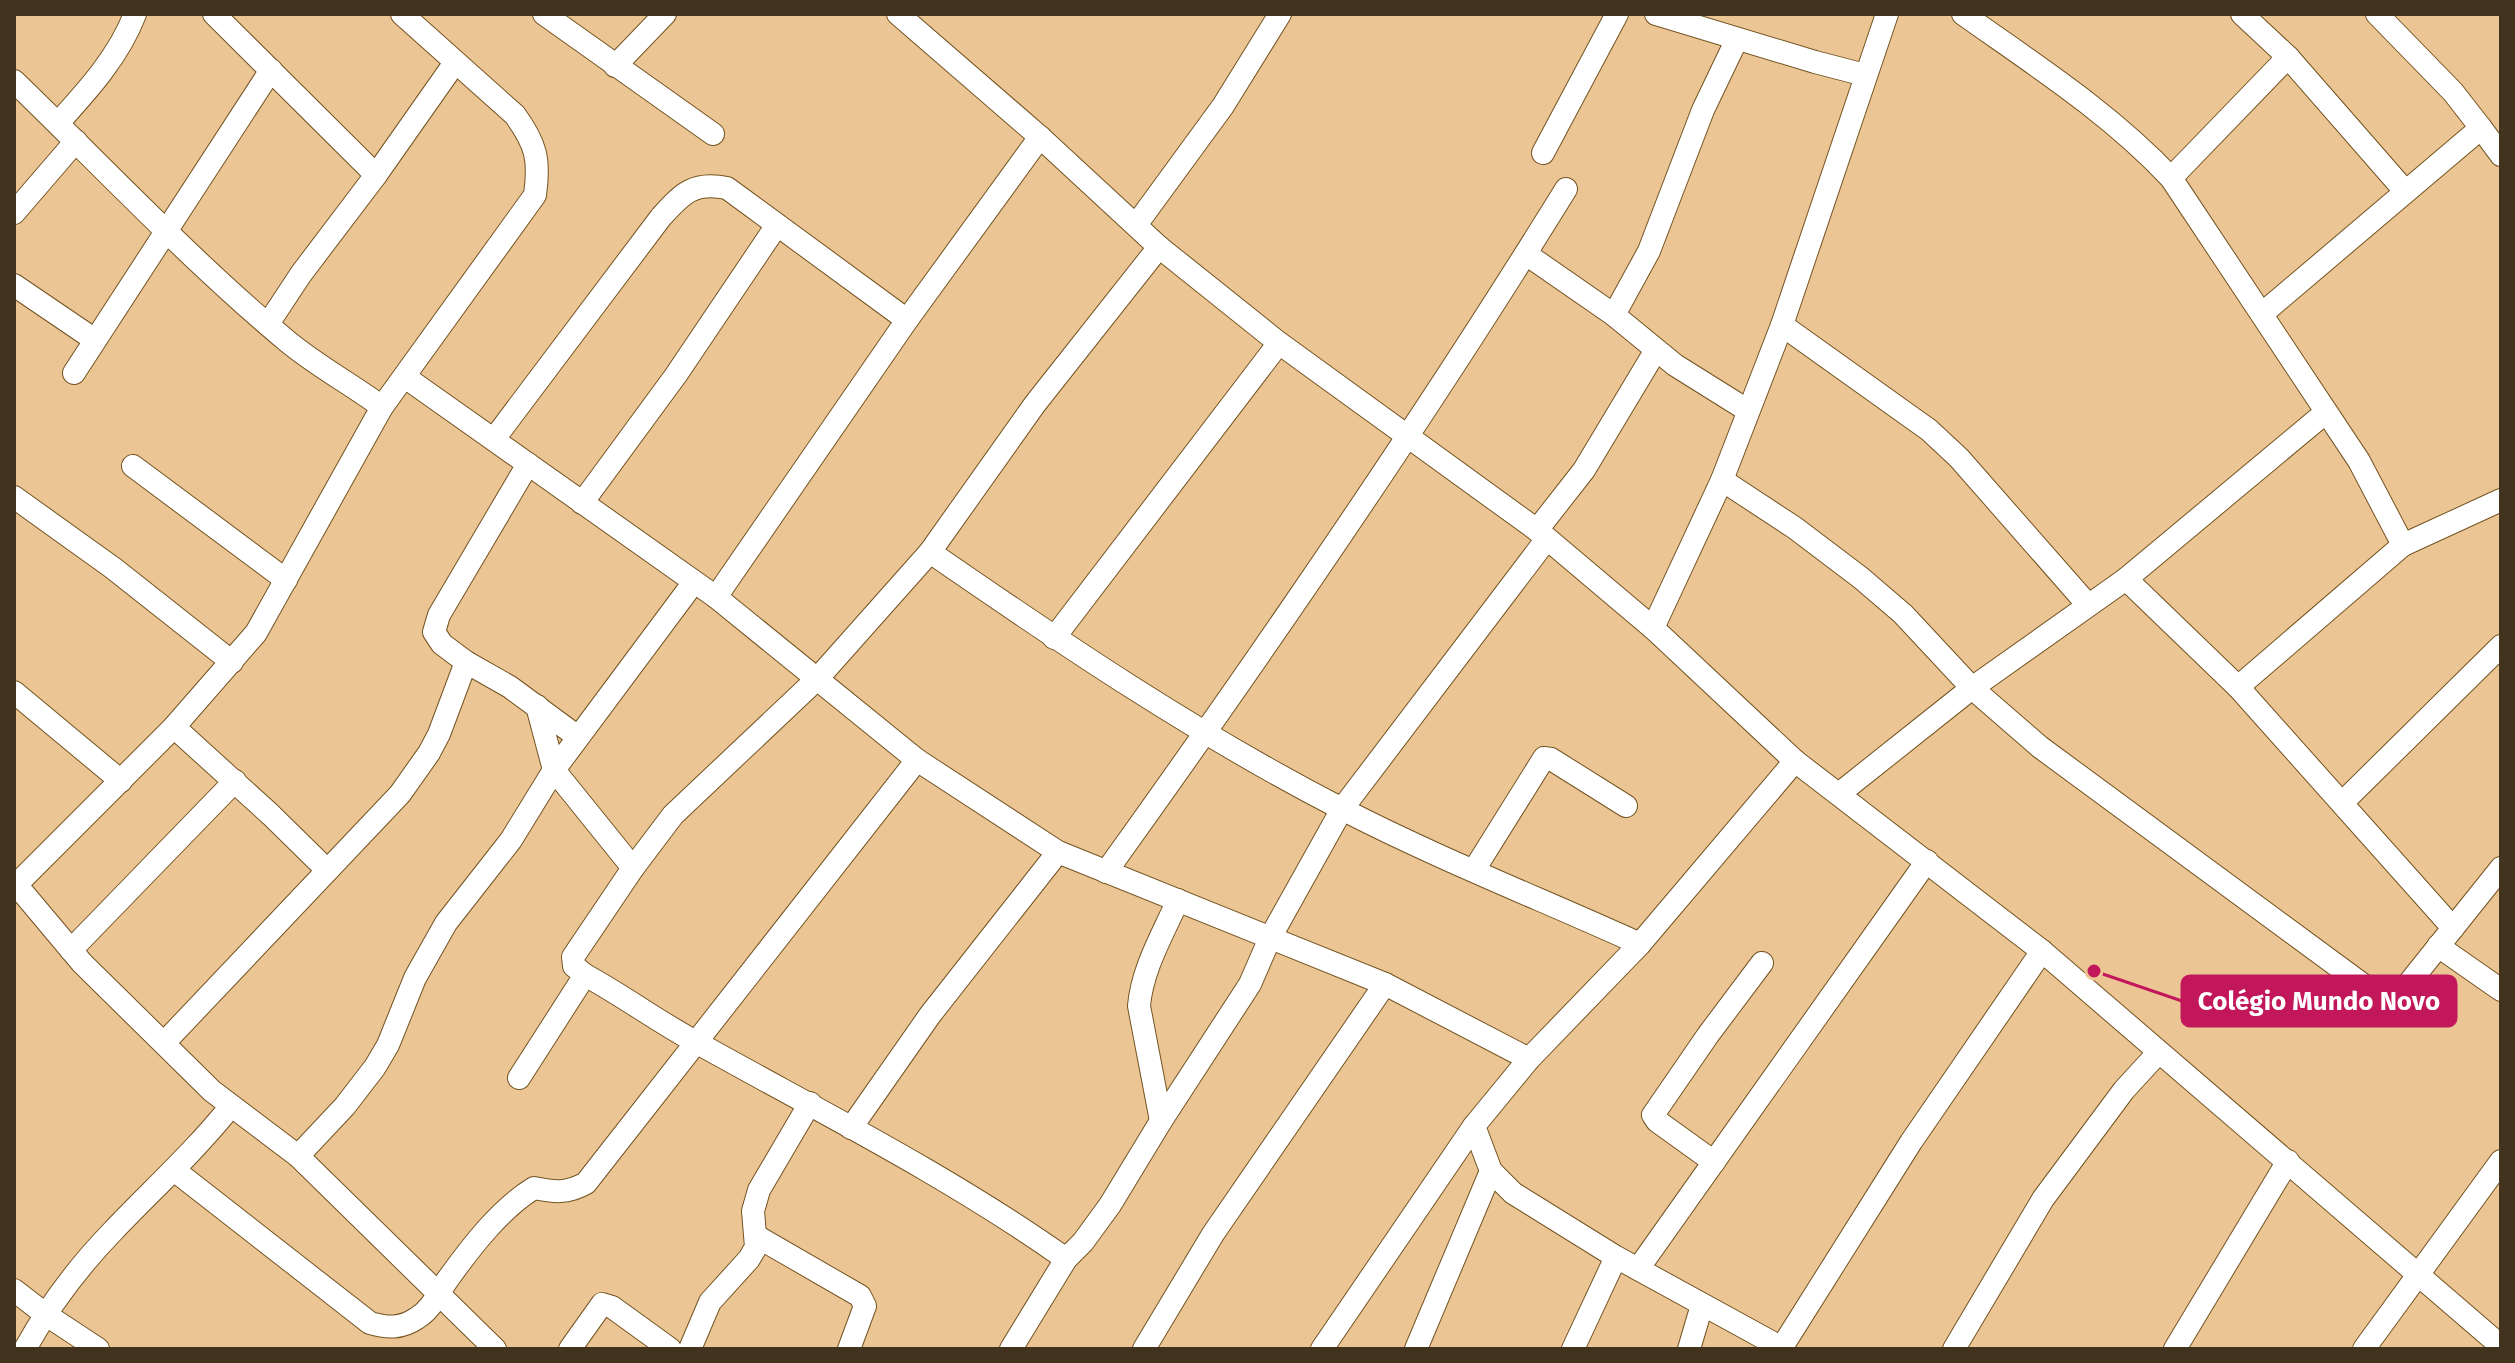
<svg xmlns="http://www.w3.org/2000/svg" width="2515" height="1363" font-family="'Fira Sans',sans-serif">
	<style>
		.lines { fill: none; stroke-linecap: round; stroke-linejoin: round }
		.street-casing { stroke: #735322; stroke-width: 24 }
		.street { stroke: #fff; stroke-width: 22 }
		.leader { fill: none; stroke: #c2185b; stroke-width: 3 }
		.callout-dot { fill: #c2185b; stroke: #ebc694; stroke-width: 3 }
		.callout { fill: #c2185b; stroke: #c2185b; stroke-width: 3 }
		.callout-label { font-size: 26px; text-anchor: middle; font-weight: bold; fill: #fff }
	</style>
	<rect width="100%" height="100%" fill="#ebc694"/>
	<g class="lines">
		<defs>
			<g id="street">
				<polyline points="214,14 376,175"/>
				<polyline points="544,14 713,134"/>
				<polyline points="898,14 1040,137 1159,247 1279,343 1537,530 1653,628 1795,761 2042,951 2501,1346"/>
				<polyline points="1656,14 1815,62 1865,75"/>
				<path d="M1963,14C2035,65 2110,113 2171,178L2359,461L2403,545"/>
				<polyline points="2242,14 2288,57 2405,191"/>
				<polyline points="1737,39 1703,110 1649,251 1614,315 1675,365 1747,410"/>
				<polyline points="615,66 665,14"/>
				<path d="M14,81C104,168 191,261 287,341C317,366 351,384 382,407"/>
				<path d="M58,123C88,90 119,56 135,14"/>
				<polyline points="2481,128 2501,155"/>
				<polyline points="1543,153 1617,14"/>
				<polyline points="2171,178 2288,57"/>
				<polyline points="14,213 76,141"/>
				<polyline points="1136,225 1223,106 1280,14"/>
				<polyline points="1526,254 1614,315"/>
				<polyline points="14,285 95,340"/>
				<polyline points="2263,313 2481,128 2453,92 2377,14"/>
				<polyline points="268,324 301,274 376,175 454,64"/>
				<polyline points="1782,325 1929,430 1959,458 2088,605"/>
				<polyline points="74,373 271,70"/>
				<polyline points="405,377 716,597 917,760 1058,852 1385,984 1529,1059"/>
				<path d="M494,439L661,217C682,194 693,181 727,188L907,320"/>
				<polyline points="133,466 286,580"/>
				<polyline points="1722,480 1795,528 1861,578 1903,614 1972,688 2040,747 2385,1001 2392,1002 2397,998 2501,868"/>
				<polyline points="14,497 113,568 232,662"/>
				<polyline points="582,503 676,375 777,225"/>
				<polyline points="1537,530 1584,470 1656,350"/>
				<path d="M930,552C1063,644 1198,735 1342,809C1439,859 1541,899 1640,944"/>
				<polyline points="2126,579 2238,687 2453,928"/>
				<polyline points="716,597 907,320 1040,137"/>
				<polyline points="1653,628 1722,480 1782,325 1887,14"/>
				<polyline points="1054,638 1279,343"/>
				<polyline points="466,662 510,687 578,737"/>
				<polyline points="2238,687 2403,545 2501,500"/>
				<polyline points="14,692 121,781"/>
				<polyline points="537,706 554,770 633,868"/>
				<polyline points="174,727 271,815 327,870"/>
				<polyline points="1840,793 1972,688 2126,579 2325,413"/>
				<polyline points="2343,802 2501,646"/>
				<polyline points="1474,870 1544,758 1551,759 1626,806"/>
				<path d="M1106,872C1266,649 1422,422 1566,189"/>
				<polyline points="14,882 82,963 212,1091 298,1156 495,1349"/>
				<path d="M16,885L174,727L256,633L382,407L535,195C540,159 536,144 515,115L402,14"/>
				<polyline points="2438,946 2501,990"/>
				<polyline points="71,950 235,781"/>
				<polyline points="585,975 574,966 573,957 633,868 673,815 818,678 930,552 1035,404 1159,247"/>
				<polyline points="164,1043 400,794 429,753 439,734 466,662 442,644 434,632 439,615 528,464"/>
				<path d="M519,1078L585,975C622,995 657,1021 694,1041C819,1111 949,1176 1066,1259"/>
				<path d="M1161,1121L1139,1006C1142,969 1163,934 1178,900"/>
				<polyline points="1474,1126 1491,1171 1513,1193 1616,1257 1784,1349"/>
				<polyline points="851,1128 930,1015 1058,852"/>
				<polyline points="298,1156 345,1106 375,1067 388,1045 415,978 446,923 511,840 554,770 694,582"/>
				<polyline points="1714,1162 1657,1121 1653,1115 1708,1035 1762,963"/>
				<path d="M174,1170L370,1323C387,1328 401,1329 417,1318C432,1309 438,1293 448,1279C471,1247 500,1209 534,1188C554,1192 567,1194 586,1183L917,760"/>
				<polyline points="756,1236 860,1296 865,1306 849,1349"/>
				<polyline points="1638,1269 1927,861"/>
				<polyline points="14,1290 45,1314 98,1349"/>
				<polyline points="1782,1347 1911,1142 2042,951"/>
				<path d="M25,1349C49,1306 78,1267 113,1231C153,1189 195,1151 231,1106"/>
				<polyline points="570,1349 602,1304 612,1307 670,1349"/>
				<polyline points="690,1349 710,1302 749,1259 756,1247 753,1211 759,1190 810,1103"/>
				<polyline points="1011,1349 1066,1259 1083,1242 1110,1205 1161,1121 1250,984 1270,938 1342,809 1546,540"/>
				<polyline points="1144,1349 1213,1234 1385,984"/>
				<polyline points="1322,1349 1474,1126 1529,1059 1640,944 1795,761"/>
				<polyline points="1416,1349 1491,1171"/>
				<polyline points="1573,1349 1616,1257"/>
				<polyline points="1689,1349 1702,1305"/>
				<polyline points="1954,1349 2043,1199 2124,1090 2158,1053"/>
				<polyline points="2175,1349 2288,1161"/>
				<polyline points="2364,1349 2501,1161"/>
			</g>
		</defs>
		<!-- street casing -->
		<use href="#street" class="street-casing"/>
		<!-- street -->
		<use href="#street" class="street"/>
	</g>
	<!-- callouts -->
	<path class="leader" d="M2094 971L2182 1001"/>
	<circle class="callout-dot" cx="2094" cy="971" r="8"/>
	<rect class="callout" x="2182" y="976" width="274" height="50" rx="8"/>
	<g class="callout-label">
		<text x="2319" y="1010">Colégio Mundo Novo</text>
	</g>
	<!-- border -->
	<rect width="2515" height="1363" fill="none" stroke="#42331f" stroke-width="32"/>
</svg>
